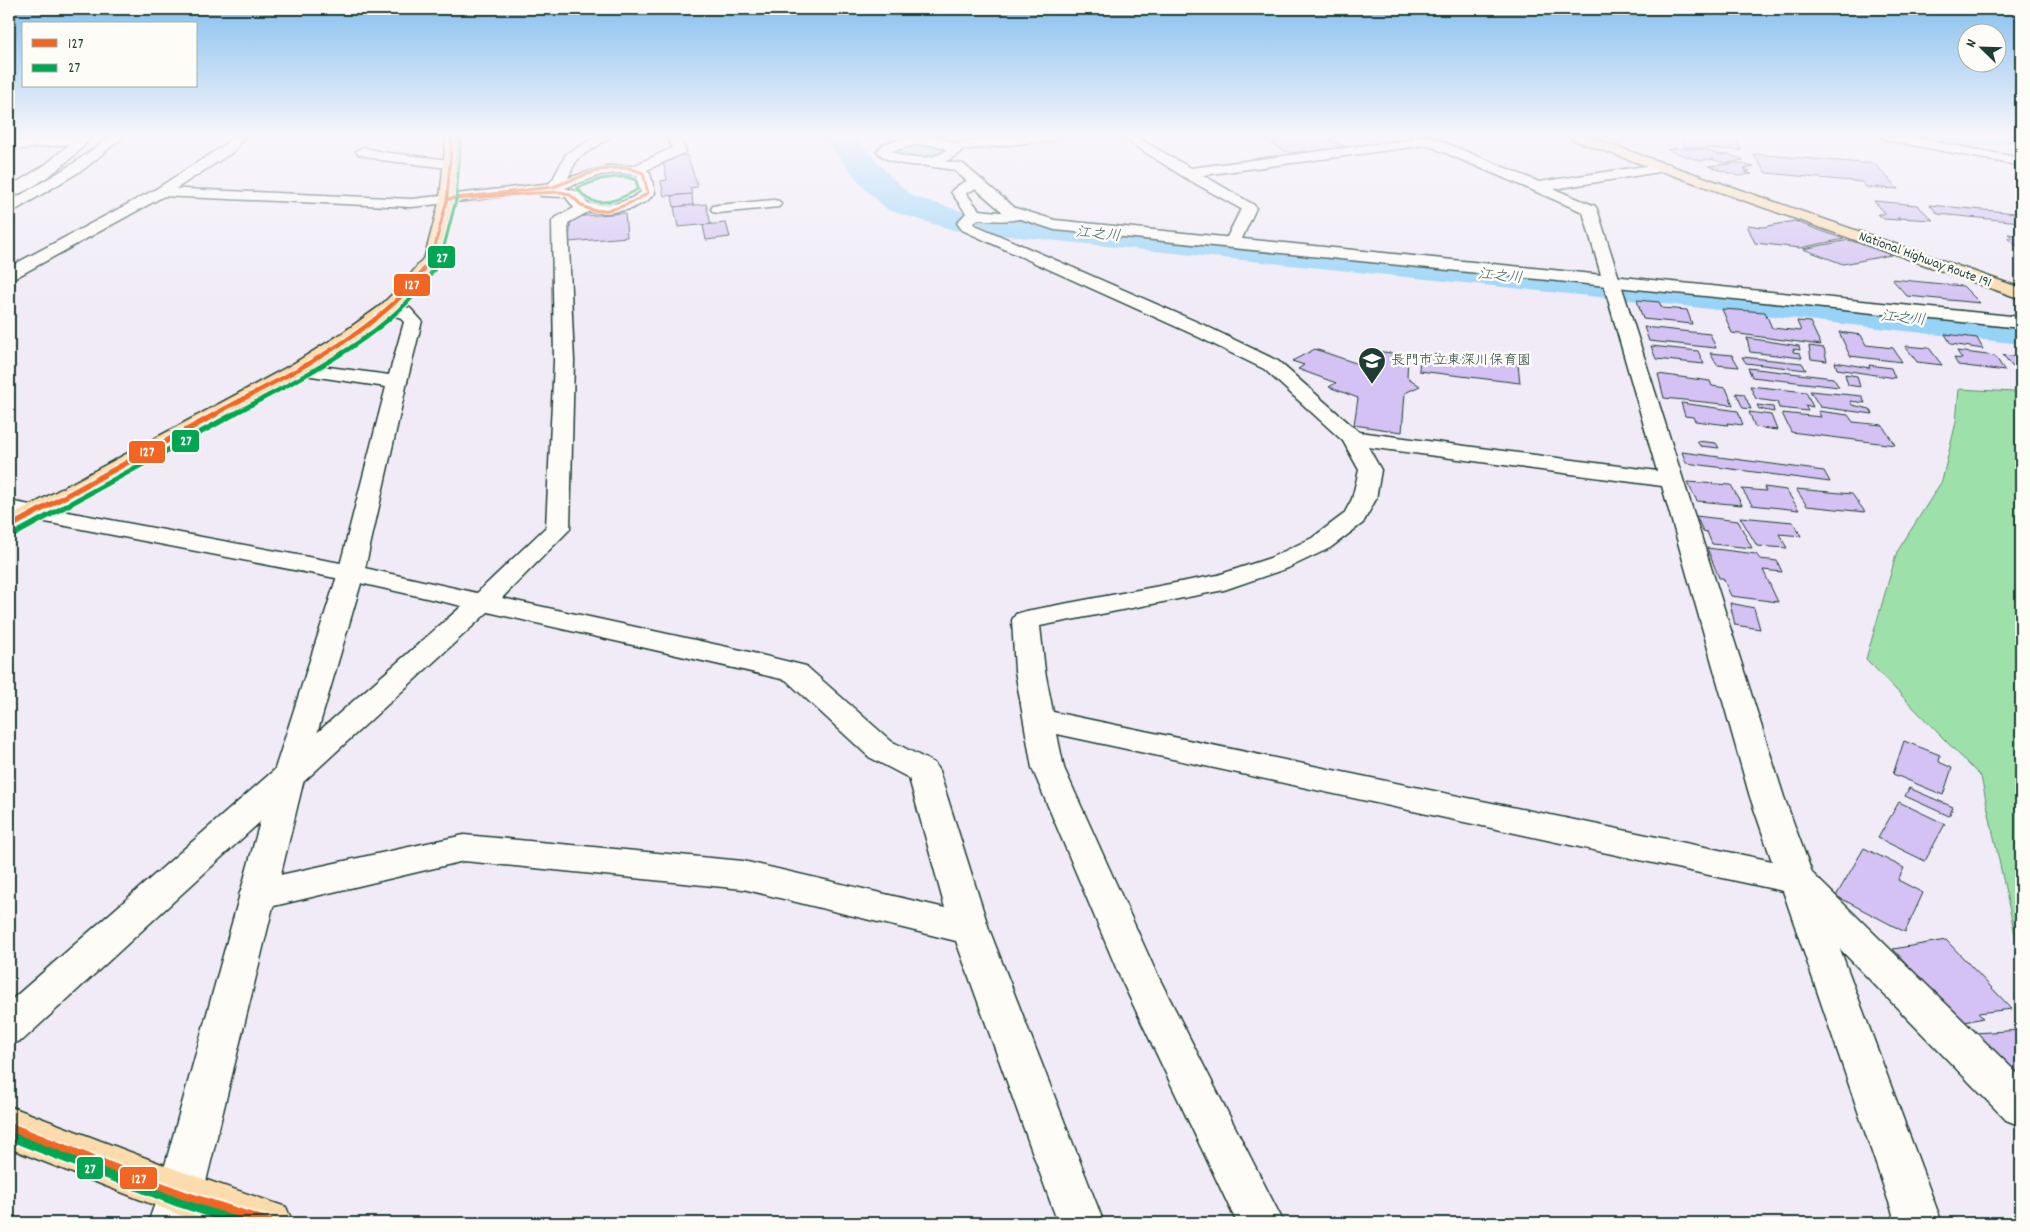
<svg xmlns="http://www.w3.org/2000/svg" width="2030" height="1232" font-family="Dekko,'Klee One',sans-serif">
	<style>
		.green { fill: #9ee0aa; stroke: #5e8e6f }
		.water { fill: #96d3f7; stroke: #6697a9 }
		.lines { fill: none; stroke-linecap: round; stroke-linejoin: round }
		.river { fill: #96d3f7; fill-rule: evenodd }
		.building { fill: #d3c2f3; stroke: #1f3d34 }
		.street-casing { stroke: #1f3d34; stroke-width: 3 }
		.secondary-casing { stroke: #1f3d34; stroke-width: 3 }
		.primary-casing { stroke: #1f3d34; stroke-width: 3 }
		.highway-casing { stroke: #1f3d34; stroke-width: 3 }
		.street { fill: #fdfcf7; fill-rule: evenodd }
		.secondary { fill: #fdfcf7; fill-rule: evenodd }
		.primary { fill: #fcdcac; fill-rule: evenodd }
		.highway { fill: #fcdcac; fill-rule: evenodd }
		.bus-1-far3-casing { stroke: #fdfcf7; stroke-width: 5 }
		.bus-1-far2-casing { stroke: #fdfcf7; stroke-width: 7 }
		.bus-1-far1-casing { stroke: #fdfcf7; stroke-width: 9 }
		.bus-1-casing { stroke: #fdfcf7; stroke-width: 13 }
		.bus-2-far3-casing { stroke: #fdfcf7; stroke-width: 5 }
		.bus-2-far2-casing { stroke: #fdfcf7; stroke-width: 7 }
		.bus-2-far1-casing { stroke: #fdfcf7; stroke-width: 9 }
		.bus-2-casing { stroke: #fdfcf7; stroke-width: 13 }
		.bus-1-far3 { stroke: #f26522; stroke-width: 3 }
		.bus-1-far2 { stroke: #f26522; stroke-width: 4.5 }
		.bus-1-far1 { stroke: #f26522; stroke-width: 5.5 }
		.bus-1 { stroke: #f26522; stroke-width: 9 }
		.bus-2-far3 { stroke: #00a651; stroke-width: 3 }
		.bus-2-far2 { stroke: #00a651; stroke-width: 4.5 }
		.bus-2-far1 { stroke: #00a651; stroke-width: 5.5 }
		.bus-2 { stroke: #00a651; stroke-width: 9 }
		.labels { text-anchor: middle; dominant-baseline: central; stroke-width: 5; stroke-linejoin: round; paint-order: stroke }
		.far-street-label { font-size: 14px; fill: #1f3d34; stroke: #fdfcf7 }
		.far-poi-label { font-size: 14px; fill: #1f3d34; stroke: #fdfcf7; text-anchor: start }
		.far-water-label { font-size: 15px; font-style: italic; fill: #3d6265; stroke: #fdfcf7 }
		.line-badge { stroke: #fdfcf7; stroke-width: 2 }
		.badge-label { font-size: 14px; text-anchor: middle; font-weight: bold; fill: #fff }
	</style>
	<rect width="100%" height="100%" fill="#f0ebf6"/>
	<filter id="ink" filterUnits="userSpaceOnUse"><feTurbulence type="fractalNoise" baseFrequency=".02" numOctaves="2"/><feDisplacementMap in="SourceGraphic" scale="10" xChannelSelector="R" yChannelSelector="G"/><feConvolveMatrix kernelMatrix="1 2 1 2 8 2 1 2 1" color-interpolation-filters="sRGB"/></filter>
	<g filter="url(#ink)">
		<!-- green -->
		<g class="green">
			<path d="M911,145C922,145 936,142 943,150C935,162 908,160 897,153L898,149Z"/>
			<polygon points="1959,389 2014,392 2021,395 2021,948 2016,939 1981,777 1866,659 1897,552 1942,481 1956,422"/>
		</g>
		<!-- water -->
		<polygon class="water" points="1898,136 2021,136 2021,141 1953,147"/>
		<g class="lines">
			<!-- river -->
			<polygon class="river" points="823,136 854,136 888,174 912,196 971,214 980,211 1657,279 2021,318 2021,344 1657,303 980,233 966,228 957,231 888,210 864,188"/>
		</g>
		<!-- building -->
		<g class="building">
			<polygon points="1258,136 1320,136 1346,147 1337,148 1342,150 1311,154 1306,151 1290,153"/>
			<polygon points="1681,136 1734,136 1741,150 1684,147"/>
			<polygon points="1678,148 1706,150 1720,155 1727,154 1744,160 1726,163 1710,159 1701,161 1667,150"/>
			<polygon points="1753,154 1875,164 1898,189 1866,187 1862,182 1766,173"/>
			<polygon points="687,155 698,187 690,188 692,194 664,196 661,181 667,180 663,161 673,160 671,156"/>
			<polygon points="1739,163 1754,167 1744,169 1750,171 1745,172 1752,174 1738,176 1708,166"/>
			<polygon points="692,194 693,205 674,207 672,196"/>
			<polygon points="1874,201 1917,205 1933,220 1897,218 1900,220 1884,219 1878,214 1886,214"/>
			<polygon points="706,204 711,224 678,227 674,207"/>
			<polygon points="1930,205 2016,213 2021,217 2021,222 1938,214"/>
			<polygon points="625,213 627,237 569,242 571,217"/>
			<polygon points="1794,221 1844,239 1800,248 1755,243 1747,225 1763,227"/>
			<polygon points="726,223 730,237 706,240 703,225"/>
			<polygon points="2008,234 2021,236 2021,249 2007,238 2013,238"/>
			<polygon points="1849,240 1891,255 1843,264 1803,249"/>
			<polygon points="1892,279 1963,286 1980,303 1907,296"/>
			<polygon points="1637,300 1659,302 1662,308 1687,310 1692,324 1643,319"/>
			<polygon points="1722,309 1765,312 1772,328 1801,331 1797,321 1810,322 1821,345 1732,333"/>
			<polygon points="1644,327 1710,334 1716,348 1649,341"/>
			<polygon points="1839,332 1861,335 1866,345 1893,348 1902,362 1850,356"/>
			<polygon points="1945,334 1977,338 1983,349 1951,344"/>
			<polygon points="1747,338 1799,346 1800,350 1793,349 1793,352 1800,353 1802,358 1750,352"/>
			<polygon points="1651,346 1698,351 1704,364 1656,359"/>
			<polygon points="1809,346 1824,348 1827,361 1811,359"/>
			<polygon points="1905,346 1929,348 1942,365 1917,362"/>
			<polygon points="1315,349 1364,366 1366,350 1408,355 1407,377 1420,386 1405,393 1402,432 1354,425 1358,398 1329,387 1336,383 1298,369 1304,365 1292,361"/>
			<polygon points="1957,351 1995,356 2005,371 1958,365 1954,358 1962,359"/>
			<polygon points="1420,353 1518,364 1520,383 1419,371"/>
			<polygon points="1710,353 1732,355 1739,367 1717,365"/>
			<polygon points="2003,355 2021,357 2021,373 2017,372"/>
			<polygon points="1742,357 1802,363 1806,370 1746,363"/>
			<polygon points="1835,362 1870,368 1869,365 1891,368 1895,378 1837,369"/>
			<polygon points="1748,368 1833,378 1839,387 1752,377"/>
			<polygon points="1658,374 1710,381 1712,386 1726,388 1733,405 1664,398"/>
			<polygon points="1845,374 1857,376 1860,387 1848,385"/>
			<polygon points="1750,386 1806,392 1813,407 1805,405 1808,411 1779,408 1777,402 1756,399"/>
			<polygon points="1810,391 1862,396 1865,403 1850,401 1852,405 1870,409 1873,414 1820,407"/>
			<polygon points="1736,393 1744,394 1751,409 1743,408"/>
			<polygon points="1681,403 1738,411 1743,425 1727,423 1728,425 1695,421 1693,417 1685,416"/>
			<polygon points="1757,405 1773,407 1774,412 1759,409"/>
			<polygon points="1818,411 1848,415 1853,422 1882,425 1895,445 1791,432 1782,413 1821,417"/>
			<polygon points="1749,412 1771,415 1777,430 1755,427"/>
			<polygon points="1697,441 1716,443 1719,448 1700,446"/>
			<polygon points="1682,452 1824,471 1830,482 1686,463"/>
			<polygon points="1687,482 1731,485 1742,505 1697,501"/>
			<polygon points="1764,487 1786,490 1799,510 1752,505 1742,489 1766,491"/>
			<polygon points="1796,489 1852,494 1865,512 1807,506"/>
			<polygon points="1696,516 1738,521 1752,548 1712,544 1707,532 1703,531"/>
			<polygon points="1740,517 1793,522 1801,536 1779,534 1787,548 1757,546"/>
			<polygon points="1707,548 1756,554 1760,559 1777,561 1782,572 1763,570 1778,602 1731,596 1723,578 1719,578"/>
			<polygon points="1730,603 1754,608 1760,629 1735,625"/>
			<polygon points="1904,741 1940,755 1939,762 1952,768 1943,795 1893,774"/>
			<polygon points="1909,788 1953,807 1949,816 1905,796"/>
			<polygon points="1899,802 1945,824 1925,861 1878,838"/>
			<polygon points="1864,848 1904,868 1898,880 1923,893 1905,932 1836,896"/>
			<polygon points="1946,940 2012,1009 1978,1013 1983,1018 1961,1023 1893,949"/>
			<polygon points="2021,1030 2021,1087 1975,1033"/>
		</g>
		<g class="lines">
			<defs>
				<g id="street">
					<polygon points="79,136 86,136 88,139 82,143 9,150 9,142"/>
					<polygon points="111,136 124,136 84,169 14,211 9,212 9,202 74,163"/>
					<polygon points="233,136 245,136 233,152 166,195 15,278 9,279 9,267 156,189 223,146"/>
					<path d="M598,136H612L577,159L568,178L608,166H633L672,148L666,136H678L686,150L684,153L647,170L650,173L655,193L647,201L631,209L607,213L588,212L568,223L574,361L570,529L502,598L741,650L806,666L891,741L934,763L939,771L989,929L1104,1223H1058L956,941L743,889L464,861L257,910L244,905L239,895L244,885L257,880L464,835L743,861L945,908L909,778L869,757L786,680L488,612L23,1040L9,1045V1002L462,606L351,581L9,515V501L351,565L477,593L546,527L554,361L552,221L555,218L574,208L566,197L541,196L539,193L541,190L547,189L546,187L553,179L566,154ZM620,173L637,175L641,192C625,204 606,207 587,203L578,192L565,188L601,175Z"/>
					<path d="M1120,136H1134L1191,168L1413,139L1410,136H1426L1434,138L1539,182L1665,163L1670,164L1672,167L1665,171L1554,189L1595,206L1597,209L1784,797L1812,873L2021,1077V1126L2006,1120L1840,949L1942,1223H1896L1783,891L1057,734L1064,768L1155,970L1284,1223H1237L1120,977L1032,768L1015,671L1012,620L1016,614L1026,611L1218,575L1270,558L1312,538L1344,514L1352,499L1359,470L1343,441L1264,369L1190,333L962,230L957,223L966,213L951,192C957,184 972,177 982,180L984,183L982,186L966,193L979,210L999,212H1023L1026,215L1023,218C1008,222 993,221 978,219L973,224L1204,325L1278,361L1359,432L1657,471L1583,212L1427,145L1203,175L1254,205L1256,208L1240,243L1238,246H1226L1224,243L1241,209L1182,176ZM1368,447L1662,486L1750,797L1772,861L1053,712L1045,671L1040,626L1224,590L1288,568L1330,548L1363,523L1376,499L1381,470Z"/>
					<polygon points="1880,136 1903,136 2021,158 2021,166 1886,140"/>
					<path d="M915,137C931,137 951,136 962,150C946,170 893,171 877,151L885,143ZM915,145H936L947,150C934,160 906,161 892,151Z"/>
					<polygon points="363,147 382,152 449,160 456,164 449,168 381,160 358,154 356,151"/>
					<polygon points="774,200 779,201 781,204 779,207 718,213 713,212 711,209 713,206 718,205"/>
					<polygon points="386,305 410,308 422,321 407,382 404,386 397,388 390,386 387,382 404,322 399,317 380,314 377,310 380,306"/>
					<polygon points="180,1171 196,1178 203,1194 194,1223 148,1223 164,1178"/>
				</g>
				<g id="secondary">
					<path d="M79,136H92C77,156 33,192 9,197V187L45,165Z"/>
					<polygon points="1023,136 1060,136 1054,140 953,151 947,147 953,143"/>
					<polygon points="919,157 963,164 1015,208 1055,220 2021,317 2021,328 1055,230 1005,214 954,170 914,164 912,161 914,158"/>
					<polygon points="553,183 558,184 560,187 558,190 412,207 161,196 156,195 154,192 156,189 161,188 412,199"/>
					<polygon points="298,363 397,376 404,378 407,382 364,573 305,775 203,1194 196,1210 180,1217 164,1210 157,1194 273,775 338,573 386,387 291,373 288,369 291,365"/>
				</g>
				<g id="primary">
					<polygon points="446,136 458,136 454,199 441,256 417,290 392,314 355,342 305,373 18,532 9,534 9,517 291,365 341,334 380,306 405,282 425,256 440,199"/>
					<polygon points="9,1106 180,1171 286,1207 293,1223 200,1223 9,1148"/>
				</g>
				<polygon id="highway" points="1569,136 1586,136 2021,288 2021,299 1571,139"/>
			</defs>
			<!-- street casing -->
			<use href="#street" class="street-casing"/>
			<!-- secondary casing -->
			<use href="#secondary" class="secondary-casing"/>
			<!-- primary casing -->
			<use href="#primary" class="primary-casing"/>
			<!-- highway casing -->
			<use href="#highway" class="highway-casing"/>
			<!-- street -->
			<use href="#street" class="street"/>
			<!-- secondary -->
			<use href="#secondary" class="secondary"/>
			<!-- primary -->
			<use href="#primary" class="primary"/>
			<!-- highway -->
			<use href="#highway" class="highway"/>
			<defs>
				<g id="bus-1-far3">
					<path d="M617,168H629L643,173L648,193C631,204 599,220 580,204C573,197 569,192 558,192C521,193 484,198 447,199L553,187L599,170Z"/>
					<polyline points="432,258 447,199 452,136"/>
				</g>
				<path id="bus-1-far2" d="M213,415C281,378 357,344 410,287C419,278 425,266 433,256"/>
				<polyline id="bus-1-far1" points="9,527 216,414"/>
				<polyline id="bus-1" points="9,1127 180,1194 270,1223"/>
				<g id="bus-2-far3">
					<path d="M617,177H627L636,180L638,189C625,197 604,207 588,199C583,197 581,191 577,188L601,179Z"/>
					<polyline points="441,258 456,200 461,137"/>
				</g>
				<path id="bus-2-far2" d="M232,415C297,380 387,337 430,275C434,269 439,263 442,256"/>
				<polyline id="bus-2-far1" points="13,535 234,414"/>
				<polyline id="bus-2" points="9,1136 177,1202 242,1223"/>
			</defs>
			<!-- bus-1-far3 casing -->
			<use href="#bus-1-far3" class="bus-1-far3-casing"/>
			<!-- bus-1-far2 casing -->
			<use href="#bus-1-far2" class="bus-1-far2-casing"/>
			<!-- bus-1-far1 casing -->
			<use href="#bus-1-far1" class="bus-1-far1-casing"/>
			<!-- bus-1 casing -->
			<use href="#bus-1" class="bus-1-casing"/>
			<!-- bus-2-far3 casing -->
			<use href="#bus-2-far3" class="bus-2-far3-casing"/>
			<!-- bus-2-far2 casing -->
			<use href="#bus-2-far2" class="bus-2-far2-casing"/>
			<!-- bus-2-far1 casing -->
			<use href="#bus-2-far1" class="bus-2-far1-casing"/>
			<!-- bus-2 casing -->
			<use href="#bus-2" class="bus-2-casing"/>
			<!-- bus-1-far3 -->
			<use href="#bus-1-far3" class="bus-1-far3"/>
			<!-- bus-1-far2 -->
			<use href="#bus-1-far2" class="bus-1-far2"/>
			<!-- bus-1-far1 -->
			<use href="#bus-1-far1" class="bus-1-far1"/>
			<!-- bus-1 -->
			<use href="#bus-1" class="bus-1"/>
			<!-- bus-2-far3 -->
			<use href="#bus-2-far3" class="bus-2-far3"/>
			<!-- bus-2-far2 -->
			<use href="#bus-2-far2" class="bus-2-far2"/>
			<!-- bus-2-far1 -->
			<use href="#bus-2-far1" class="bus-2-far1"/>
			<!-- bus-2 -->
			<use href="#bus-2" class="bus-2"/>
		</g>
	</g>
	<!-- sky -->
	<linearGradient id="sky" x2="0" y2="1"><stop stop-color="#87c0ee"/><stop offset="0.44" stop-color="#f8f6fb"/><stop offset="1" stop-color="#f8f6fb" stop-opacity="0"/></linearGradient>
	<rect width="2030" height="308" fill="url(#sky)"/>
	<!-- icons -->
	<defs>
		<symbol id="school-pin" viewBox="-11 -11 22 30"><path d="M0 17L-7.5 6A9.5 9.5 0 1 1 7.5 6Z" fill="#1f3d34" stroke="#fdfcf7"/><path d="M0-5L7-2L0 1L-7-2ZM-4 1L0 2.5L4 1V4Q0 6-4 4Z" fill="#fff"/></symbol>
	</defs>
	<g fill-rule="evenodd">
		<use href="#school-pin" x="1356" y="345" width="32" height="43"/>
	</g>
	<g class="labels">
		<!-- far-street labels -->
		<g class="far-street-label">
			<text transform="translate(1925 260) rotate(20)">National Highway Route 191</text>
		</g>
		<!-- far-poi labels -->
		<g class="far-poi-label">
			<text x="1391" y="361">長門市立東深川保育園</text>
		</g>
		<!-- far-water labels -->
		<g class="far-water-label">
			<text transform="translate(1098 235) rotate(6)">江之川</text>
			<text transform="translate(1500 277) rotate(6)">江之川</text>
			<text transform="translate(1903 319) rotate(6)">江之川</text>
		</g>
	</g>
	<g class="line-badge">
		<rect x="427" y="245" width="29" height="24" rx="5" fill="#00a651"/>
		<rect x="393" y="273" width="38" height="24" rx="5" fill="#f26522"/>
		<rect x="171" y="429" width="29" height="24" rx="5" fill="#00a651"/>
		<rect x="128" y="440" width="38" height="24" rx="5" fill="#f26522"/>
		<rect x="76" y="1156" width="28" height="24" rx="5" fill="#00a651"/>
		<rect x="119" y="1166" width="39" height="24" rx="5" fill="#f26522"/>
	</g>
	<g class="badge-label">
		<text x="442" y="262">27</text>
		<text x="412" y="289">127</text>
		<text x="186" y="445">27</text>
		<text x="147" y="456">127</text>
		<text x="90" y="1173">27</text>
		<text x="139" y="1183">127</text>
	</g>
	<!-- margin -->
	<rect width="2030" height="1232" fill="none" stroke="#fdfcf7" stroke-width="30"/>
	<rect x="15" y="15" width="2000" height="1202" fill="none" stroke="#1f3d34" stroke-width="2" filter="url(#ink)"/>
	<!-- legend -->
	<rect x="22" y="22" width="175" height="65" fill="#fdfcf7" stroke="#a4b0a9"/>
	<rect x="32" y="39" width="25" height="8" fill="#f26522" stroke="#a4b0a9"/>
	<text x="68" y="48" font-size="15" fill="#1f3d34">127</text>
	<rect x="32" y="64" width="25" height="8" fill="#00a651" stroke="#a4b0a9"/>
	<text x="68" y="72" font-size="15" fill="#1f3d34">27</text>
	<!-- north arrow -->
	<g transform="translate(1982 48) rotate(293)"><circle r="24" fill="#fdfcf7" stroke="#a4b0a9"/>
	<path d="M0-4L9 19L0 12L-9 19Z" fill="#1f3d34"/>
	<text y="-8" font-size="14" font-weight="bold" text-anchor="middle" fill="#1f3d34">N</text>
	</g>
</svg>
